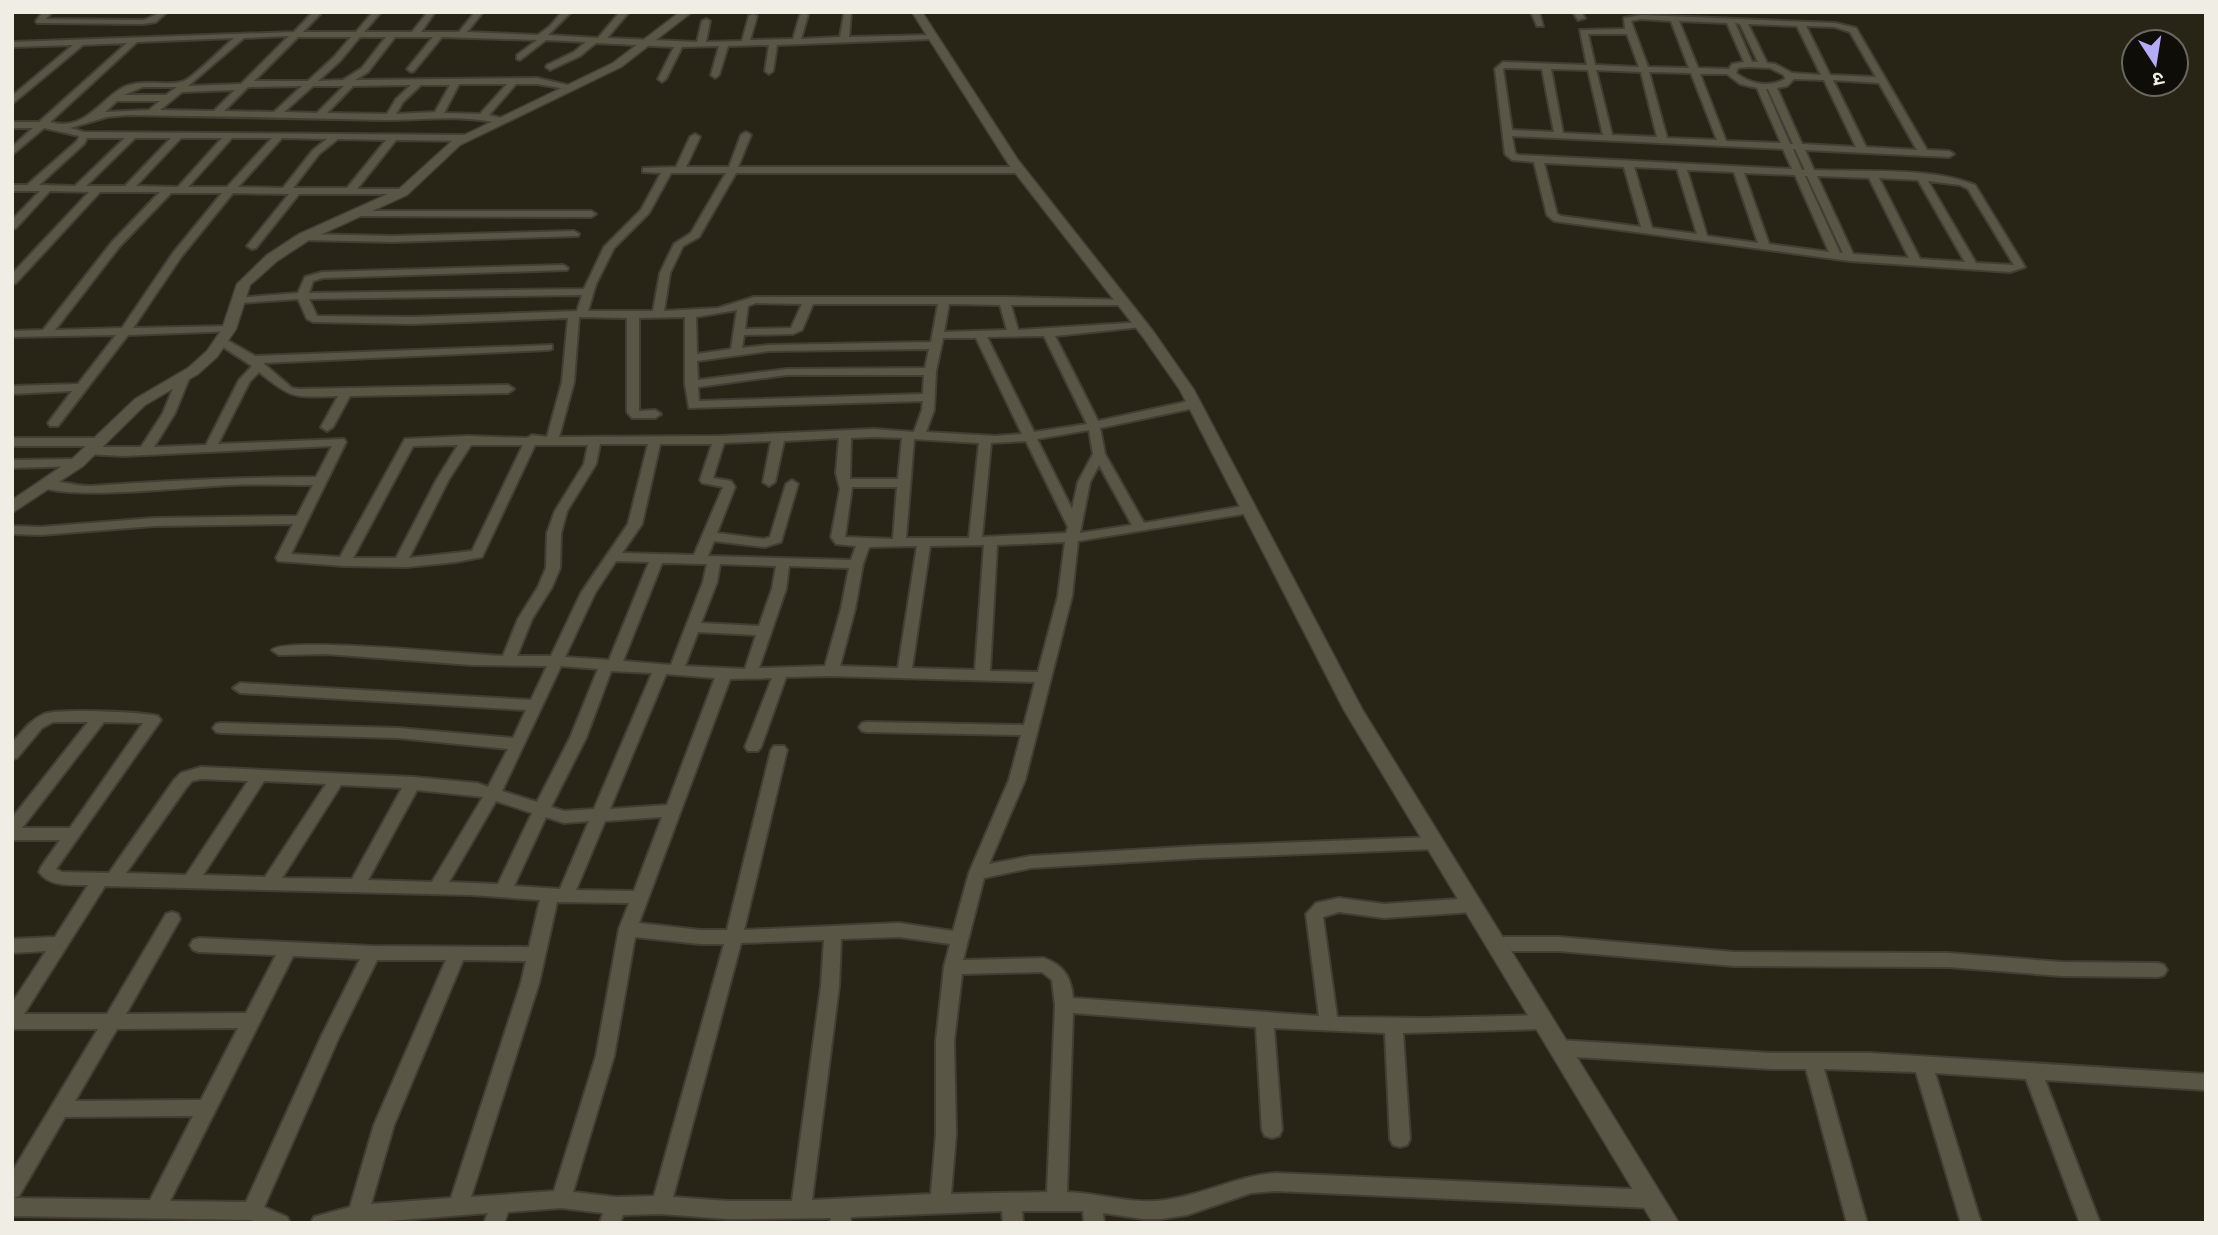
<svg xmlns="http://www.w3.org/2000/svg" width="2218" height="1235" font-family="Cabin,'Noto Sans Devanagari',sans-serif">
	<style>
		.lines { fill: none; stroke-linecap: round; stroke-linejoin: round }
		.minor-casing { stroke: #423e34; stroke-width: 4 }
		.tertiary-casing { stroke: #423e34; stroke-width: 3 }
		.minor { fill: #5a5646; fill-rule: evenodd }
		.tertiary { fill: #5a5646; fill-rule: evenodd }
	</style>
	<rect width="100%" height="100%" fill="#282416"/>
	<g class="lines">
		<defs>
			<g id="minor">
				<path d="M43,12H52L46,19L143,20C152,18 157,12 167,12L156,22L143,24L37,23L36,21Z"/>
				<path d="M313,12H322L303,32H356L373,12H381L364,32H412L428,12H435L421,32H459L475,12H483L467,32L538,35L550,26L562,12H571L548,35L598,38L620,12H629L607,38L697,42L702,21L706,19L710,21L706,42L742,41L749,16L753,14L757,16L750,40L793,39L800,15L804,13L808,15L801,39L840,37L844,14L851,12L849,37L932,35L936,37L932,39L777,45L773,71L769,74L765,71L769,45L728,46L719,75L715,78L711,75L719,46L682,47L666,79L662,82L658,79L674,47L596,43L580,56L550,70L546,67L547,65L574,52L586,42L546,40L520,60L517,59V55L537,40L442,37L414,71L411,72L407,69L433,37H395L368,72L355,80L537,78L576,87L572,90L537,84H516L489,115L505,119L507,121L502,124C464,114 424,120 385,120C299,118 213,116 128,115L107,117L70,128L84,132L466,135L471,138L466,141L396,140L357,189H403L408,192L406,194H299L256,248L252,249L247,246L289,194L233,193L181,257L133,328L229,326L233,327V331L128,335L58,426H50L48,423L72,391L12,394V386L78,384L116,335L12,337V331L43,330L112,242L160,192H100L16,283L12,284V274L89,192L50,191L16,228L12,229V220L40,191H12V185H27L77,141L79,136L44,128L12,155V147L33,128H12V122H39L127,43L83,45L12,104V96L73,45L12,47V42L294,32ZM289,36L241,84L188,86L244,38ZM298,37H351L334,57L308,81H254ZM360,37H386L362,68L343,80L318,81L340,61ZM234,38C223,47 194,77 184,81C170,87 144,78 124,87C99,100 85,132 50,122L137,42ZM459,84H507L480,114L444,113ZM411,85L396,99L387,114L327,113L353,86ZM421,85H450L435,112L396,114L403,102ZM302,86L274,112L224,111L248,87ZM313,86H344L317,113L284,112ZM143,87H177L166,95H124ZM235,90L214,111L160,110L182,92ZM117,101H160L149,110L105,112ZM87,138H125L75,186L39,185L84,144ZM135,138H171L125,186H86ZM181,138H222L178,187L136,186ZM232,138H272L227,187H188ZM282,138L327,139L313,150L283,188L238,187ZM338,139L386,140L347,188H293L319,154ZM171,193H222L173,253L122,328L55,330L120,246Z"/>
				<polygon points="1531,12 1539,12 1543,26 1537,26"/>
				<polygon points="1573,12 1581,12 1585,18 1578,20"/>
				<path d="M1641,15L1835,23L1856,28L1927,150L1949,151L1954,154L1949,157L1805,150L1814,170C1862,172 1932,167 1975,185L2025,267L2010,272L1850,261L1554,221L1547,215L1534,162L1512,160L1505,154L1495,69L1503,62L1587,65L1580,30L1625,29L1624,18ZM1641,19L1671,21L1689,68L1648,67L1631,21ZM1679,21L1727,23L1744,62L1732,64L1729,69L1698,68ZM1735,23L1740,24L1758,62H1752ZM1748,24L1797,26L1821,75L1792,73L1775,64L1767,63ZM1806,26L1835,27L1850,32L1876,77L1830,75ZM1588,34H1627L1639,67L1595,65ZM1749,67L1770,68L1784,75L1785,79C1769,88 1750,84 1736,73L1738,68ZM1505,68L1542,69L1554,132L1512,130L1503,69ZM1551,69L1588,70L1603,135L1563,133ZM1596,70L1641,72L1657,137L1612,135ZM1649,72L1691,73L1717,140L1667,138ZM1700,74H1727L1740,84L1757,88L1781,143L1726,141ZM1794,79L1824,80L1856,147L1802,144L1777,88L1787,86ZM1833,80L1879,83L1917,150L1866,147ZM1766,89H1768L1793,144H1790ZM1512,136L1783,149L1792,169L1518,155L1515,153ZM1793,149H1795L1805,170H1802ZM1544,163L1624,167L1641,227L1561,216L1557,214ZM1634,167L1677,169L1697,234L1652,228ZM1687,170L1734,172L1758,243L1707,236ZM1744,173L1795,175L1829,252L1769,244ZM1805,176H1807L1843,253H1840ZM1817,176L1869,178L1909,258L1853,254ZM1879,178L1918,180L1965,262L1920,259ZM1928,181L1960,185L1968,189L2014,265L1976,263Z"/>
				<path d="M746,132L751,135L738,167H1020L1025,170L1020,173H736L699,237L683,246L670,273L664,311L718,308L754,297H1004L1127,300V304L1123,305H1011L1018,330L1145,322L1147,324L1141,327L1055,336L1098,421L1194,400L1200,404L1194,408L1100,428L1105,454L1144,523L1249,505L1255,509L1249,513L1078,541L1072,596L1025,780L989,864L1031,856L1199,846L1434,837L1440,839L1442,843L1440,847L1434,849L1199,858L1031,868L984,878L963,960L1043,958C1064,965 1071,977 1073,998L1319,1016L1306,914L1316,903L1339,898L1384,904L1472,898L1478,900L1480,905L1478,910L1472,912L1384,918L1339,912L1323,917L1337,1017L1426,1018L1543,1015L1549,1017L1552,1022L1549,1027L1543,1029L1403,1033L1410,1139L1407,1145L1400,1147L1393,1145L1390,1139L1385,1033L1274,1028L1282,1130L1279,1136L1272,1138L1265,1136L1262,1130L1256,1027L1073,1013L1067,1192C1099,1193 1133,1205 1165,1200C1204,1195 1236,1176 1276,1173L1652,1190L1659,1193L1662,1199L1659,1205L1652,1208L1276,1191L1251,1193L1187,1215L1161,1219H1143L1103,1213L1104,1223H1084L1083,1211H1022L1023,1223H1003L1002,1211L851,1217L850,1223H830L831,1218L728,1219L661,1214L623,1215L620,1223H600L603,1213L561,1208L508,1212L504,1223H484L488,1213L363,1223H311L314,1217L350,1207L374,1125L446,960H377L339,1037L264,1207L287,1217L290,1223H257L251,1220L12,1216V1172L98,1029H12V1003L46,951L12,953V939L55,937L88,885C72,885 49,887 39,872L41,867L60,840H12V818L88,722H53L42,728L17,758L12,759V743C22,732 30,720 44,714C58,708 142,712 158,716L161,720L56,869L62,872L109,873L174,780L181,773L201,767L413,777L477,783L488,787L508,749L398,738L221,733L216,732L213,728L216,724L221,723L398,728L513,738L526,710L240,693L233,688L240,683L531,700L547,666L472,665L326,654L279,655L272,650C285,636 470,655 503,656L518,619L538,587L546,568L547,533L555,511L584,464L588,445H535L482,557L456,562L407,567L344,566L278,561L276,558L293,524L154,526L41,535L12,534V526L41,527L154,518L297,516L313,485C286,485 258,484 231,485C197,486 60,502 39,485C50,476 76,487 91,486C166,481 241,477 316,477L332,446L124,456L85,454L83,451L85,448L89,447H141L163,413L178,376L184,373L190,376L175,413L154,447L206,445L239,380L252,366L217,343V339H225L255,356L552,345V349L548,350L263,363L292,388L299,389L508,385L514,389L508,393L350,396L333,427L327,431L321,427L338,396C295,397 293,400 259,372L250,381L218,444L344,439L346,442L291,554L340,557L405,439L468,436L527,438L532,435L547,437L562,382L568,318L413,324L313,322L307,319L298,299L240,303L235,300L236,298L298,293L305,277L322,272L563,265L568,268L567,270L323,278L313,281L309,293L584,289L604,247L641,210L661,173L643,172V168L676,167L690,137L695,134L700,137L686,167H729L741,135ZM671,173H726L691,233L674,244L660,273L653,311H588L596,284L614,248L649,213ZM582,295L577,311L413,317L317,316L309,299ZM756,303L802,304L791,328L745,329L748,306ZM813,304H938L931,342L769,345L742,348L744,335L793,334L802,330ZM949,304L1000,305L1007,330L944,332ZM737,310L731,349L697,354L696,317ZM579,317L627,318V412L632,418H655L661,414L655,410L639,411V318L685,317V384L689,408L923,401L922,410L914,432L874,429L719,436L559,437L574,382ZM1044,336L1087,424L1034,432L987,337ZM943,338H976L1022,434L995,436L926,432L934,410L936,371ZM929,349L925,368L787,369L698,380L697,361L769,351ZM787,375H924L923,394L699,401L698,387ZM1089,430L1093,454L1078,482L1072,509L1037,439ZM874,437L902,438L898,479H850L851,438ZM839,438L836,473L840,489L831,537L836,544L856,546L851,560L708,556L714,541L765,547L781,542L798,484L792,480L786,484L770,537L764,539L717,533L735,487L731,481L713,478L724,443L771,441L763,482L769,486L775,482L784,441ZM914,439L979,443L969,538H906ZM1026,441L1068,527L1066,533L982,537L991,443ZM600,444H648L628,524L581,593L551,656H517L532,619L552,587L560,568L561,533L567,511L596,464ZM660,444H712L700,480L702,483L723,487L694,555L622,553L642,524ZM458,445L437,479L396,558H353L413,446ZM471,445H523L472,551L409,558L449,479ZM1099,465L1132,525L1080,533L1090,482ZM852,487H897L893,539L845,537ZM1065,542L1058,596L1038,672L990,671L997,545ZM984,545L975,670L912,668L930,546ZM917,546L898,668L840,666L855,609L863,564L869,547ZM616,561L649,562L609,660L565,657L595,593ZM662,563L707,564L703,582L671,665L623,661ZM720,564L776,566L772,589L759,626L701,623L717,582ZM789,566L849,568L841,609L825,666L759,668L786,589ZM698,632L756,635L745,669L685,666ZM561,666L598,669L570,738L537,802L502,791ZM611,671L652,673L594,809L564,811L551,807L586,738ZM666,674L715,678L667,805L610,809ZM831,676L1035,682L1024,725L867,722L862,723L859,727L862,731L867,732L1021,735L1009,780L969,873L953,931L899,923L744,930L787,750L784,746H774L771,750L727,930H700L639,923L730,679L772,678L745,747L748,751H758L761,747L786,677ZM104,722L143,723L70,828H22ZM201,779L248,781L186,875L126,873L186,788L192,781ZM264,781L326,784L265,877L203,875ZM341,785L402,788L352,879L282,878ZM417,790L483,797L432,882L368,880ZM496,801L532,813L498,884L449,882ZM546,817L564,823L589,821L560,889L514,886ZM662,817L634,891L576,890L605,821ZM105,886L472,895L540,900L529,947L372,946L199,938L193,940L190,945L193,950L199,952L276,955L246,1013L126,1014L180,919L178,914L172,912L166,914L107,1014H24ZM557,902L629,903L619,929L596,1056L554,1191L471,1197L539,983ZM635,937L700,944H724L654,1196L616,1197L573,1192L614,1056ZM899,937L950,944L944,967L936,1041V1134L931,1194L812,1200L839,986L841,939ZM824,940L821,986L792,1201H728L673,1197L741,943ZM293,956L360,959L321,1037L246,1202L170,1201ZM463,960L526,961L521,983L451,1198L371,1204L394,1125ZM1042,972L1052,980L1055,1005L1047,1192L951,1194L956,1134L954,1041L962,974ZM238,1028L201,1100L75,1101L117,1029ZM193,1116L150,1200L14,1198L19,1196L65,1117Z"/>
				<polygon points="355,211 591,211 596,214 591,217 351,216 350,214"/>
				<polygon points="574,231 579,234 578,236 393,242 304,240 299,237 304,234 393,236"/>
				<polygon points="12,438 99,438 105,442 99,446 12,446"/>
				<polygon points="77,459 81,460 83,463 81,466 12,468 12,460"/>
				<polygon points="1495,937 1559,937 1734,952 1948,953 2062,962 2158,963 2164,965 2167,970 2164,975 2158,977 2062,976 1948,967 1734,966 1559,951 1495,951 1489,949 1486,944 1489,939"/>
				<polygon points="1559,1040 1771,1053 1870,1053 2206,1074 2206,1090 2045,1080 2100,1223 2080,1223 2026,1079 1935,1073 1981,1223 1961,1223 1916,1072 1824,1069 1867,1223 1847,1223 1806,1069 1771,1069 1559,1056 1553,1053 1550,1048 1553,1043"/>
			</g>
			<g id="tertiary">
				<polygon points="680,12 692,12 621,67 460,145 407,195 309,240 277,261 250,285 236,329 217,357 198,374 145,405 83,466 12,513 12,500 71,460 135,399 188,368 207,351 222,329 237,284 267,255 299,234 399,189 452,141 613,63"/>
				<polygon points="912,12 922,12 1018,160 1153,331 1194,390 1362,709 1679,1223 1653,1223 1344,710 1180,390 1143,337 1009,165"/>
			</g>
		</defs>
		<!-- minor casing -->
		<use href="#minor" class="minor-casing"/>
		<!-- tertiary casing -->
		<use href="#tertiary" class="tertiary-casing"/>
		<!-- minor -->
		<use href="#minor" class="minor"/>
		<!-- tertiary -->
		<use href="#tertiary" class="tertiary"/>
	</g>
	<!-- border -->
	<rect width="2218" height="1235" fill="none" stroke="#f0eee4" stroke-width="28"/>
	<!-- north arrow -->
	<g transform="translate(2155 63) rotate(168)"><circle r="33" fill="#0f0d07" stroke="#69675f" stroke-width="2"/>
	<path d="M0-5L12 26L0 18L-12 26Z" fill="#b4acf9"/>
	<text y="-10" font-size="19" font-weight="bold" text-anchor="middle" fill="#f0eee4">उ</text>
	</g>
</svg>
